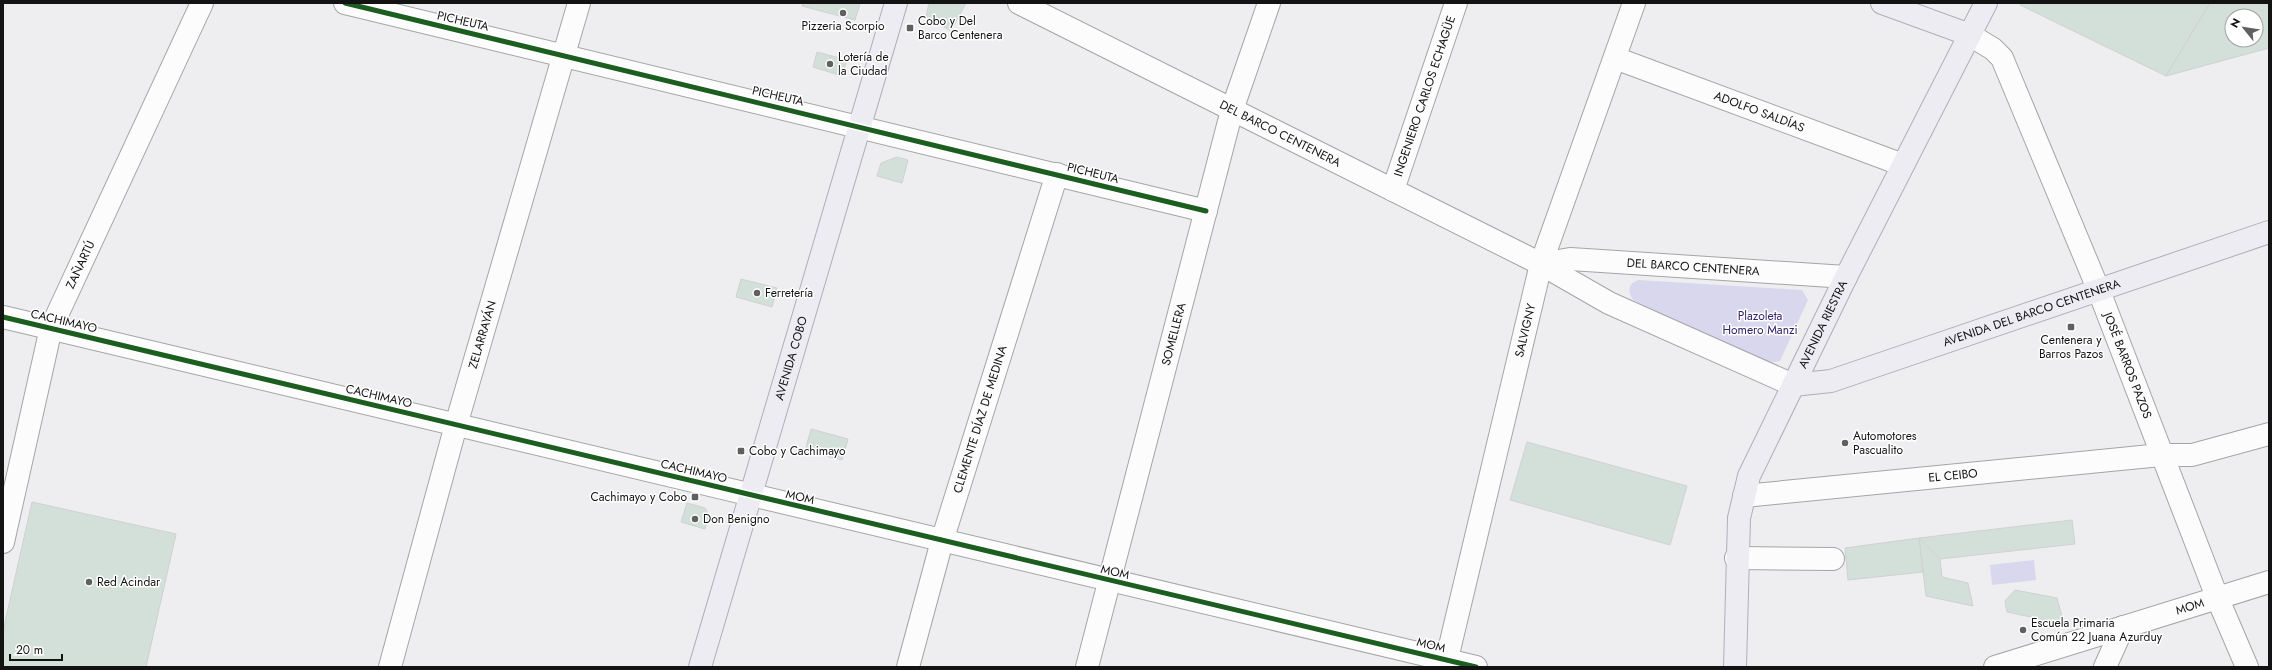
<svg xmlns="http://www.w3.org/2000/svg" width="2272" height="670" font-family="Jost,sans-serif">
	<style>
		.green { fill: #d9d7ee }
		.building { fill: #d2e0d9; stroke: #d0d1d2; fill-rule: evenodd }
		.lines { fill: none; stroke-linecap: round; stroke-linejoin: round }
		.minor-casing { stroke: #a5a5a7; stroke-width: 24 }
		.major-casing { stroke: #b0aeba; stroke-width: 24 }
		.minor { stroke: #fcfcfd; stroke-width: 22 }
		.major { stroke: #edecf3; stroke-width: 22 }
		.cycleway-casing { stroke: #fff; stroke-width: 8 }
		.cycleway { stroke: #1b5e20; stroke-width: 5 }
		.poi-dot { fill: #606061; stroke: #fff; stroke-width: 1.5 }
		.labels { text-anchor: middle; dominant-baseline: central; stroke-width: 3; stroke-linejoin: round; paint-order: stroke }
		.street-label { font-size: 12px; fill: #131314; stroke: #fff }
		.poi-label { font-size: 12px; fill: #131314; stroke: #fff; text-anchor: start }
		.park-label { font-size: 12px; fill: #332268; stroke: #fff }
	</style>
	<rect width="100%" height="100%" fill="#eeeef0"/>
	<!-- green -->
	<g class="green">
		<path d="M1639,280L1802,290L1808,300L1780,361L1764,364L1633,300C1627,291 1628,283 1639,280Z"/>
		<polygon points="2034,560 2036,580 1992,585 1990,565"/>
	</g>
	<!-- building -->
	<g class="building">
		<polygon points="803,3 856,3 860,4 855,20 802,6"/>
		<polygon points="929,3 966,3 951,31 926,17"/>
		<polygon points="2021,3 2210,3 2166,76 2020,5"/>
		<path d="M2210,3H2269V48L2166,76ZM2232,16H2256V40H2232Z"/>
		<polygon points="817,52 847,60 842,76 813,67"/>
		<polygon points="897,157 908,160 902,183 877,176 881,163"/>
		<polygon points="741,279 777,288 772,307 736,297"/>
		<polygon points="811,429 848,439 842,460 805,451"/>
		<polygon points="1527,442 1687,486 1670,545 1510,500"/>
		<polygon points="32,502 176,534 146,667 3,667 3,631"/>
		<polygon points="687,503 705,508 709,515 705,529 681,522"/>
		<polygon points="2072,520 2075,544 1940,559 1919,538"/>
		<polygon points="1919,538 1940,559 1942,577 1968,583 1973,606 1926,596"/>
		<polygon points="1919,538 1923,572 1848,580 1845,548"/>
		<polygon points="2015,590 2057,598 2064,624 2007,612 2005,601"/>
	</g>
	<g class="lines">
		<defs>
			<g id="minor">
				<polyline points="345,3 1206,211"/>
				<path id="s1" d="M1019,3L1541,264L1609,303L1793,385"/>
				<path id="s2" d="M1970,35L1993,49L2002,58L2099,291L2217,597L2247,667"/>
				<path id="s3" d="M1615,58L1903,165"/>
				<path id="s4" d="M1393,190L1456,3"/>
				<path id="s5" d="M1541,264L1570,259L1586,260L1846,277"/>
				<polyline points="3,317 1476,667"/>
				<path id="s6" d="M1744,496L2161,455H2192L2269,434"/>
				<path id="s7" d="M3,542L51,328L202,3"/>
				<polyline points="1736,558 1833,559"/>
				<path id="s8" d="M390,667L456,425L579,3"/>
				<path id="s9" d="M908,667L942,541L1057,174"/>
				<path id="s10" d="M1087,667L1232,110L1269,3"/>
				<path id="s11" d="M1445,667L1541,264L1634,3"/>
				<path id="s12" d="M1995,667L2269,582"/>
				<polyline points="2105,667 2123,627"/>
			</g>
			<g id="major">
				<polyline points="1882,3 1970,35"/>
				<path id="s13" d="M1793,385L1831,381L2269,232"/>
				<path id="s14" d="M700,667L896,3"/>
				<path id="s15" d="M1735,667L1739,518L1749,476L1846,277L1986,3"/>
			</g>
		</defs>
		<!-- minor casing -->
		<use href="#minor" class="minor-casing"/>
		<!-- major casing -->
		<use href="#major" class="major-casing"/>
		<!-- minor -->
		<use href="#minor" class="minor"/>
		<!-- major -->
		<use href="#major" class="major"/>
		<defs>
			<g id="cycleway">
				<polyline points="345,3 1206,211"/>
				<polyline points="3,317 1476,667"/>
			</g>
		</defs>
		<!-- cycleway casing -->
		<use href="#cycleway" class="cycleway-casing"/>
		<!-- cycleway -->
		<use href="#cycleway" class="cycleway"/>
	</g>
	<!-- markers -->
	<g class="poi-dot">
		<circle cx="843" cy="13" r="4"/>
		<rect x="906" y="24" width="8" height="8" rx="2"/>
		<circle cx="830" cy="64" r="4"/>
		<circle cx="757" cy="293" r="4"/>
		<rect x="2067" y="323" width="8" height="8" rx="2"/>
		<circle cx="1845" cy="443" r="4"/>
		<rect x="737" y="447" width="8" height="8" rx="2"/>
		<rect x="691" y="493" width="8" height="8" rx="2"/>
		<circle cx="695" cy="519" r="4"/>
		<circle cx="89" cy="582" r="4"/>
		<circle cx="2023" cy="630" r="4"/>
	</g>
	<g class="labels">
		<!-- street labels -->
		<g class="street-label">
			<text transform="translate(463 21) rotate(13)">PICHEUTA</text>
			<text transform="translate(778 96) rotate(13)">PICHEUTA</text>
			<text stroke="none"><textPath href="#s4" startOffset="99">INGENIERO CARLOS ECHAGÜE</textPath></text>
			<text stroke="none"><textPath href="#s3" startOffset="154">ADOLFO SALDÍAS</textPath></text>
			<text stroke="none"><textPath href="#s1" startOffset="292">DEL BARCO CENTENERA</textPath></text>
			<text transform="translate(1093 173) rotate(14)">PICHEUTA</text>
			<text stroke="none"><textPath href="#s7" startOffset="289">ZAÑARTÚ</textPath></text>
			<text stroke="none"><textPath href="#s5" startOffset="153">DEL BARCO CENTENERA</textPath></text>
			<text stroke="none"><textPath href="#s13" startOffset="250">AVENIDA DEL BARCO CENTENERA</textPath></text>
			<text transform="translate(64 321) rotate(13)">CACHIMAYO</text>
			<text stroke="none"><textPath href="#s15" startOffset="361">AVENIDA RIESTRA</textPath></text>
			<text stroke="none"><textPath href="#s11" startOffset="346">SALVIGNY</textPath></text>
			<text stroke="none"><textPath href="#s8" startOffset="345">ZELARRAYÁN</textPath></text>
			<text stroke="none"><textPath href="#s10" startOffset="344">SOMELLERA</textPath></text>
			<text stroke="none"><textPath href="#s14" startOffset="322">AVENIDA COBO</textPath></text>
			<text stroke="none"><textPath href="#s2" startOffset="372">JOSÉ BARROS PAZOS</textPath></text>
			<text transform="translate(379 396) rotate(13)">CACHIMAYO</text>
			<text stroke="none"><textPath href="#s9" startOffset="258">CLEMENTE DÍAZ DE MEDINA</textPath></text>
			<text transform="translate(694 471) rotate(13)">CACHIMAYO</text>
			<text stroke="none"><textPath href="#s6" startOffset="210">EL CEIBO</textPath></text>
			<text transform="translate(800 497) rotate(13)">MOM</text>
			<text transform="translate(1115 572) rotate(13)">MOM</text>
			<text stroke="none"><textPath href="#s12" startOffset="204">MOM</textPath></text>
			<text transform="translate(1431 645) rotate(14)">MOM</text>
		</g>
		<!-- poi labels -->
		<g class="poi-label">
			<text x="918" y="21">Cobo y Del<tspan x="918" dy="14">Barco Centenera</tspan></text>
			<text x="843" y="26" text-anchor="middle">Pizzeria Scorpio</text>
			<text x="838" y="57">Lotería de<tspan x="838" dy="14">la Ciudad</tspan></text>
			<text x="765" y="293">Ferretería</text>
			<text x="2071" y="340" text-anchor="middle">Centenera y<tspan x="2071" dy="14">Barros Pazos</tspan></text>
			<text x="1853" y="436">Automotores<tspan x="1853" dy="14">Pascualito</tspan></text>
			<text x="749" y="451">Cobo y Cachimayo</text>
			<text x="687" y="497" text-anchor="end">Cachimayo y Cobo</text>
			<text x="703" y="519">Don Benigno</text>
			<text x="97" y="582">Red Acindar</text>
			<text x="2031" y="623">Escuela Primaria<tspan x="2031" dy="14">Común 22 Juana Azurduy</tspan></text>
		</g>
		<!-- park labels -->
		<g class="park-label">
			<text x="1760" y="316">Plazoleta<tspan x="1760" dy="14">Homero Manzi</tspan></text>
		</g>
	</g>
	<!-- border -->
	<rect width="2272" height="670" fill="none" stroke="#131314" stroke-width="8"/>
	<!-- north arrow -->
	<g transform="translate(2244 28) rotate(300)"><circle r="19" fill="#ffffff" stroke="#a1a1a1"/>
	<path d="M0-3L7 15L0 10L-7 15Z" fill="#606061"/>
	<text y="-6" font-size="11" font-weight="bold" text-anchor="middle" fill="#131314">N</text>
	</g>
	<!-- scale -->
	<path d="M10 654v6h52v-6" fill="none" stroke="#131314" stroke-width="2"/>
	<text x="16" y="654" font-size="12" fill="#131314" stroke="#ffffff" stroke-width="3" paint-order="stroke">20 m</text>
</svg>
